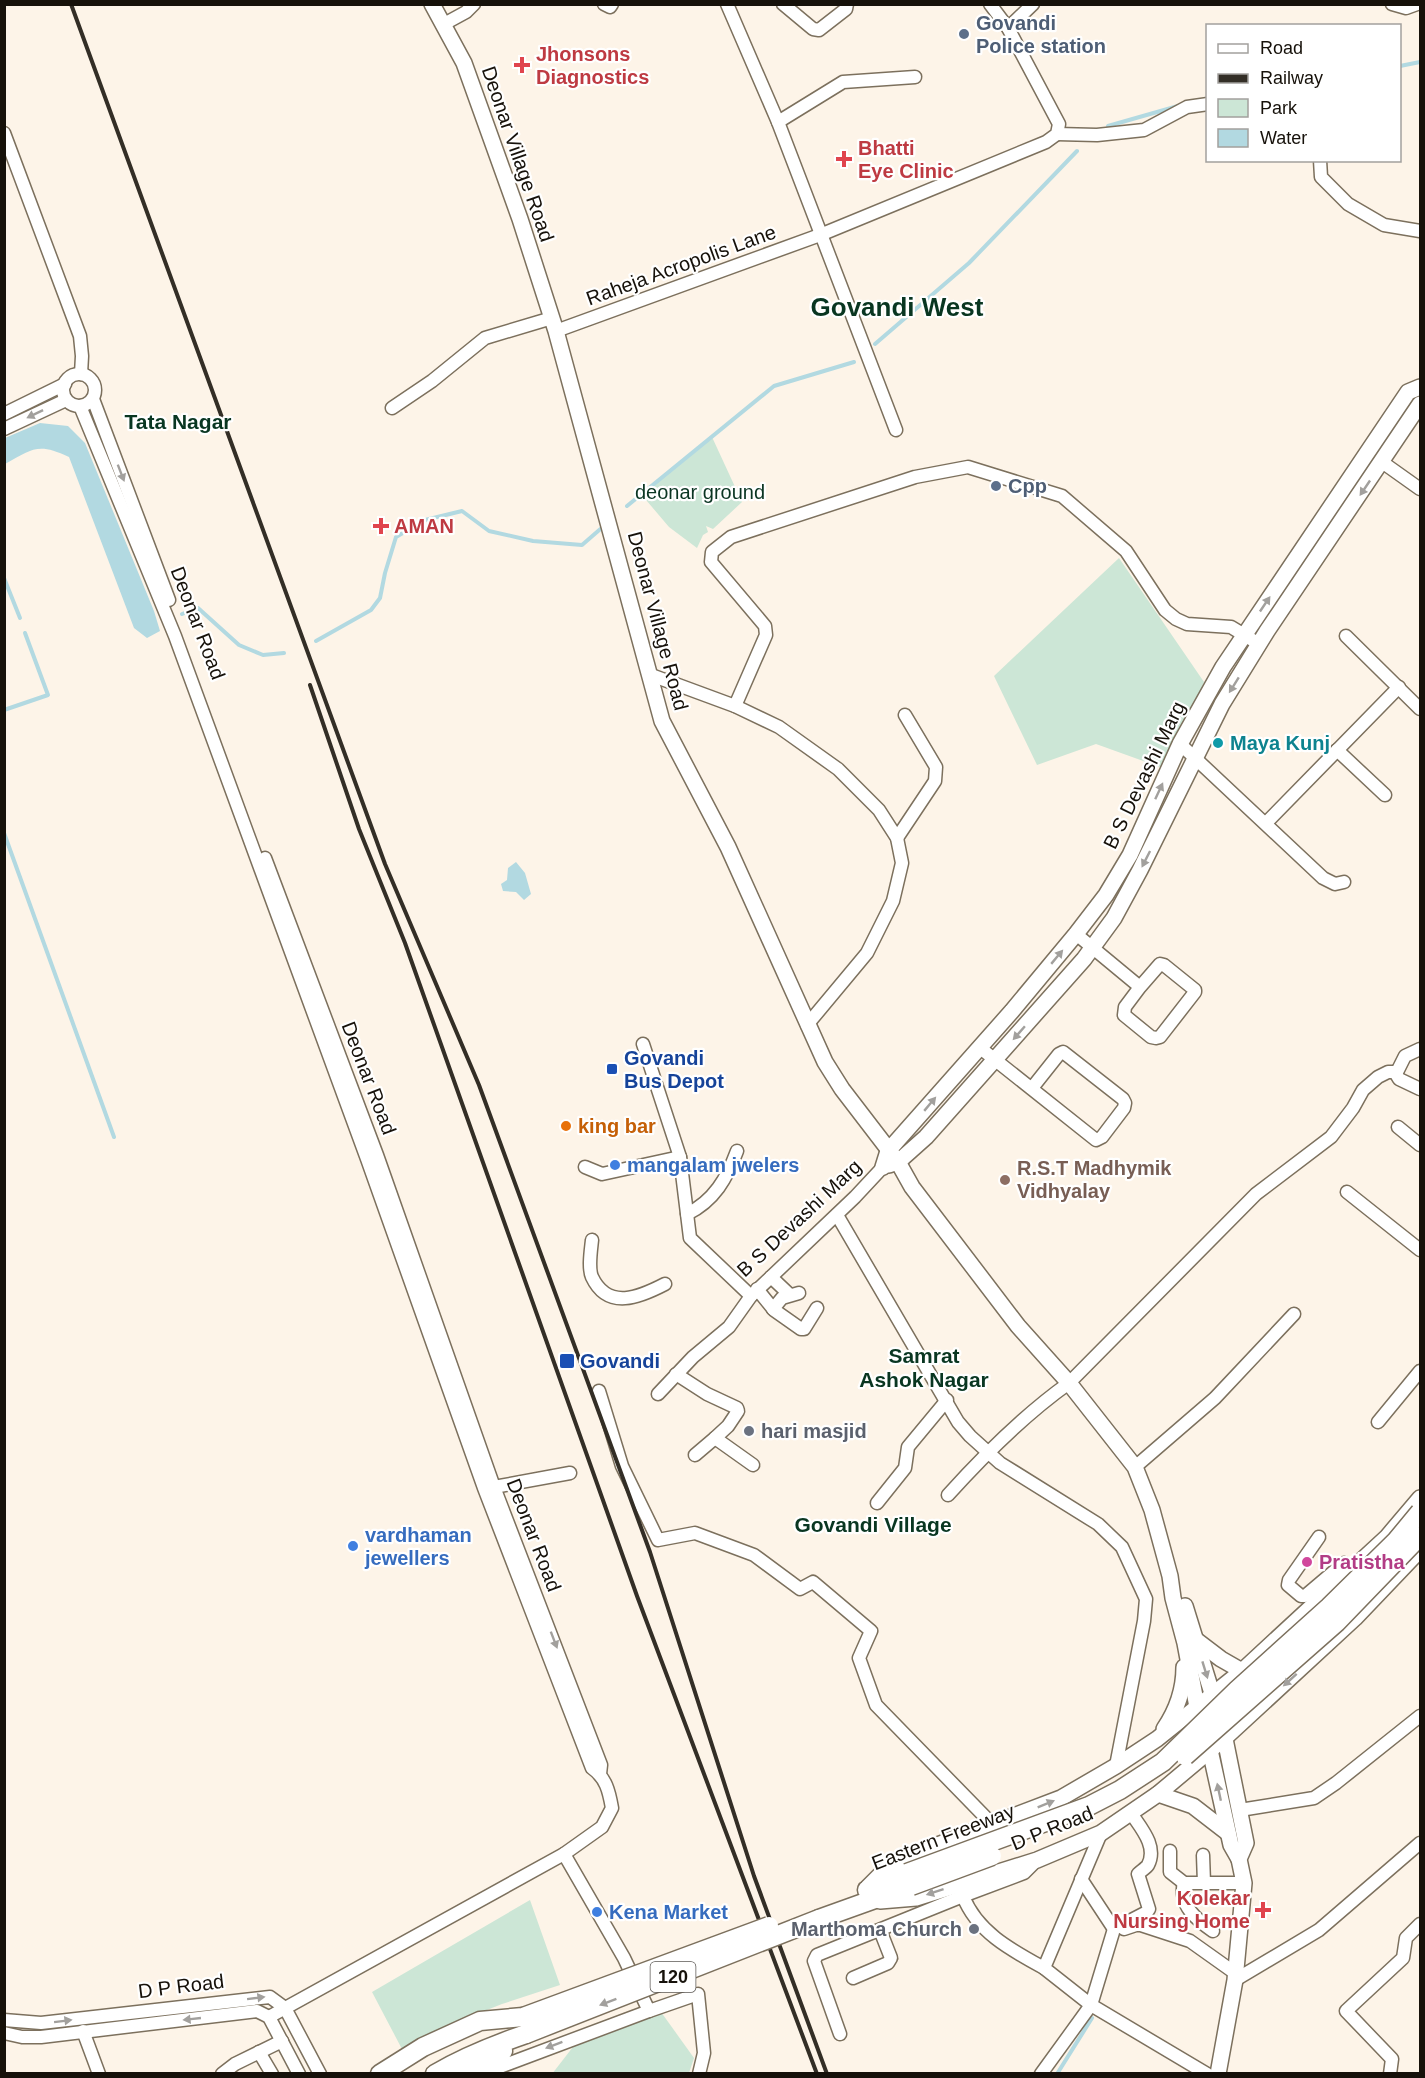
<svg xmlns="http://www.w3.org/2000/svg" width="1425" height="2078" font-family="Helvetica,sans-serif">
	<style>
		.green { fill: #cce6d6 }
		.water { fill: #b2d9e1 }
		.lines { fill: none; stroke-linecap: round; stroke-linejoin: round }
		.stream { stroke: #b2d9e1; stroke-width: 4 }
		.minor-casing { stroke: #7c705d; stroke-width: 15 }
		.major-casing { stroke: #7c705d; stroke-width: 18 }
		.highway-casing { stroke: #7c705d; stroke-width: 21 }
		.minor { stroke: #fff; stroke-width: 12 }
		.major { stroke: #fff; stroke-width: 15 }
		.highway { stroke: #fff; stroke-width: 18 }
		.rail { stroke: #332e26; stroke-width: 4 }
		.highway-bridge-casing { stroke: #7c705d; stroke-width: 21; stroke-linecap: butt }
		.highway-bridge { stroke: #fff; stroke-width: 18 }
		.oneway { fill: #a2a09d }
		.service-dot { fill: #5c6f8a; stroke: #fff; stroke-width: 2 }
		.health-dot { fill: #e0444e; stroke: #fff; stroke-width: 2 }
		.culture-dot { fill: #0f9aa8; stroke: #fff; stroke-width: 2 }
		.transit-dot { fill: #1a4fb4; stroke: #fff; stroke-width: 2 }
		.food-dot { fill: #e8710a; stroke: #fff; stroke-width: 2 }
		.shop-dot { fill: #3f7fe0; stroke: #fff; stroke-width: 2 }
		.education-dot { fill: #8d6e63; stroke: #fff; stroke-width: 2 }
		.worship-dot { fill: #6b7280; stroke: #fff; stroke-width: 2 }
		.hotel-dot { fill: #d1479c; stroke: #fff; stroke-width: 2 }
		.labels { text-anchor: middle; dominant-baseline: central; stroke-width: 4.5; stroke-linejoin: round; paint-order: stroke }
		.shield { fill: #fff; stroke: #5c5854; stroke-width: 1.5 }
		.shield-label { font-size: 18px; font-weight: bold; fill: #16110a }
		.service-label { font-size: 20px; font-weight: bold; fill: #4e5e75; stroke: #fff; text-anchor: start }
		.health-label { font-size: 20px; font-weight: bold; fill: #be3a42; stroke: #fff; text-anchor: start }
		.street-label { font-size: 20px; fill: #16110a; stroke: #fff }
		.park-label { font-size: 20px; fill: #0a3522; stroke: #fff }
		.culture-label { font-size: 20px; font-weight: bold; fill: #0d838f; stroke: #fff; text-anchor: start }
		.transit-label { font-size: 20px; font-weight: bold; fill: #164399; stroke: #fff; text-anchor: start }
		.food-label { font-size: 20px; font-weight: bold; fill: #c56008; stroke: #fff; text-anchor: start }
		.shop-label { font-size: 20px; font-weight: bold; fill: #366cbe; stroke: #fff; text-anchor: start }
		.education-label { font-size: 20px; font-weight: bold; fill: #785e54; stroke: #fff; text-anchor: start }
		.worship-label { font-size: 20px; font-weight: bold; fill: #5b616d; stroke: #fff; text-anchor: start }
		.hotel-label { font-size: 20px; font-weight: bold; fill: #b23c85; stroke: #fff; text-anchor: start }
		.neighbourhood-label { font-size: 21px; font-weight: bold; fill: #093621; stroke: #fff }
		.district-label { font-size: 26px; font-weight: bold; fill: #093621; stroke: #fff }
	</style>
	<rect width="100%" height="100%" fill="#fdf4e8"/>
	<!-- green -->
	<g class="green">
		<polygon points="712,437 742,502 713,529 706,526 708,532 703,535 697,548 669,527 641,494"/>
		<polygon points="1119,558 1204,682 1171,771 1096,744 1037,765 994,676"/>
		<polygon points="530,1900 560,1985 502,2004 449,2025 403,2051 372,1992"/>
		<polygon points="661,2012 694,2058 689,2073 552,2074 576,2043"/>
	</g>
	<!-- water -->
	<g class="water">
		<path d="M40,423L68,426L85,443L154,611L160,631L147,638L134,628L69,457C38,442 32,449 5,464V438Z"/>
		<polygon points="516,862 525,873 531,894 524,900 516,892 503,891 501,884 507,880 508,868"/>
	</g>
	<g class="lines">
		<!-- stream -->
		<g class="stream">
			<polyline points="1400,66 1420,62"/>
			<polyline points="1108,126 1178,106"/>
			<polyline points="875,344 969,263 1077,151"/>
			<polyline points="627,506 774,386 854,362"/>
			<polyline points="4,578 20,618"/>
			<polyline points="182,614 198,608 239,645 263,655 284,653"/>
			<polyline points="316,641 371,610 380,598 385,573 396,537 425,520 462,511 489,531 533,541 582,545 605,525"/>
			<polyline points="4,710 48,695 25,633"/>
			<polyline points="4,833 114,1137"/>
			<polyline points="1057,2074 1092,2018"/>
		</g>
		<defs>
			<g id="minor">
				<polyline points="604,4 610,7 612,4"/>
				<polyline points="727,4 778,122 896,430"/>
				<polyline points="783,4 813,29 819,30 846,9 847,4"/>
				<polyline points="990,4 1008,28"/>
				<polyline points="1392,4 1406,8 1417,4"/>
				<polyline points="444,24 466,12 474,4"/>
				<polyline points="778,122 843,82 915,77"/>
				<polyline points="4,133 80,336 82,356 81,374"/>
				<polyline points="1057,134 1097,135 1144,130 1187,107 1208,104"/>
				<polyline points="1320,160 1321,177 1348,204 1384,225 1420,231"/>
				<polyline points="556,331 820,235 1046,142 1057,134 1059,124 1008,28 1033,4"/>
				<circle cx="79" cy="390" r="16"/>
				<polyline points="93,399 169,600"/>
				<path d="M80,406L175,636L367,1159L484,1488L592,1768C606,1778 609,1791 612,1808L602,1827L564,1854L269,2017"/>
				<polyline points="392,408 432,381 485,338 552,318"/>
				<polyline points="4,414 65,384"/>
				<polyline points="4,429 66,400"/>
				<polyline points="1382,462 1420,489"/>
				<polyline points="1346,636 1420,709"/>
				<polyline points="651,675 735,706 779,727 838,769 879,810 897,838 902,863 893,901 867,953 807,1025"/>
				<polyline points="735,706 766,635 765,626 711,562 712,552 731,537 915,477 968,467 1062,496 1126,551 1165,610 1176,619 1187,624 1231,627 1259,644"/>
				<polyline points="1180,744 1323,878 1335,884 1344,882"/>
				<polyline points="1337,750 1385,795"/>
				<polyline points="1266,823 1399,687"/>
				<polyline points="897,838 935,781 936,767 905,715"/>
				<polyline points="265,858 377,1155 494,1487 601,1765 600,1774"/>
				<polyline points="1076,934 1140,987 1125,1007 1124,1015 1151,1037 1156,1038 1160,1037 1195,992 1195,990 1164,965 1160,964 1140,987"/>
				<polyline points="643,1044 680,1157 690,1238 751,1296 855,1197 883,1167"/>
				<polyline points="979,1047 1096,1140 1102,1137 1124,1108 1125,1103 1123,1099 1063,1052 1059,1054 1032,1088"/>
				<polyline points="1420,1049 1405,1056 1396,1074 1399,1079 1420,1089"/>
				<polyline points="1398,1127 1420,1145"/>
				<polyline points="585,1167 602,1174 680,1157"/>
				<polyline points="1347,1192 1420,1250"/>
				<path d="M687,1214C714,1201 727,1178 737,1151"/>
				<polyline points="837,1215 958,1422 970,1436 1000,1463 1098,1524 1122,1547 1146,1599 1144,1621 1116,1766"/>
				<path d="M592,1240C591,1250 588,1268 592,1277C608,1311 640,1297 665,1284"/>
				<polyline points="771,1277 790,1295"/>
				<polyline points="757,1289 774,1310 801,1329 804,1329 817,1308"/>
				<polyline points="773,1309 782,1298 799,1293"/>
				<polyline points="676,1374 707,1394 737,1408 738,1411 728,1426 715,1438 753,1465"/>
				<polyline points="599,1391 622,1466 658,1540 695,1533 754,1555 800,1589 813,1582 871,1631 859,1658 876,1705 993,1825"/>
				<polyline points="658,1394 693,1357 729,1327 751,1296"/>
				<polyline points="1378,1422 1420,1371"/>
				<polyline points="695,1455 715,1438"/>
				<polyline points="1135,1467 1215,1398 1294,1314"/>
				<polyline points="494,1487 570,1473"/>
				<path d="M948,1495C985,1454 1024,1415 1069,1383L1256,1194L1331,1137L1353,1108L1363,1090L1378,1077L1388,1072H1397"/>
				<polyline points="877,1503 905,1468 908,1447 947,1400"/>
				<polyline points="1319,1537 1289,1580 1288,1585 1301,1596 1305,1596 1344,1563"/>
				<polyline points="1240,1810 1314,1798 1336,1783 1420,1716"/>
				<polyline points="1101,1833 1044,1968 1091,2005 1207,2074"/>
				<polyline points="1170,1851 1170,1872 1184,1883 1244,1883"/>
				<polyline points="564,1854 624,1958 649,2011 698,1994 704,2053 699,2074"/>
				<polyline points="1203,1855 1204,1883"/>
				<path d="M1036,1861L1024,1873L963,1896C977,1932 1011,1950 1044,1968"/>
				<polyline points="1081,1879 1114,1929"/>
				<path d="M1184,1883C1178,1905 1197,1920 1213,1931"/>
				<polyline points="1124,1929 1136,1925 1141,1925 1190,1941 1235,1973"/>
				<polyline points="853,1978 888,1963 891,1958 880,1930"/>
				<polyline points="1235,1980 1319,1930 1420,1843"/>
				<polyline points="4,2020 41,2023 270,1997 285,2008 320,2074"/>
				<polyline points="83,2031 99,2074"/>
				<polyline points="4,2033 22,2037 41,2037 257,2011 269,2017 299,2074"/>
				<polyline points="840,2034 814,1961 817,1955 963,1896"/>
				<polyline points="259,2052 272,2074"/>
				<polyline points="222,2074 235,2064 282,2041"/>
				<polyline points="481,2074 649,2011"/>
				<path d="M1041,2074L1091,2005L1114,1929L1147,1912L1149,1909L1138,1874C1141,1871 1146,1868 1148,1865C1158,1846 1140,1827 1131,1813"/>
				<polyline points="1390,2074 1392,2059 1346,2011 1403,1958 1406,1938 1420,1924"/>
			</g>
			<g id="major">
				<polyline points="432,4 464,63 520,219 556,331 662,721 728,847 825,1062 842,1089 898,1162 912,1187 1018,1326 1069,1383 1135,1467 1152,1510 1170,1576 1173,1598 1185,1643 1197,1707 1210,1750 1231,1845 1239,1859"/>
				<polyline points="889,1165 898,1162 926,1137 1084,959 1114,918 1140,870 1222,704 1267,631 1420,404"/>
				<polyline points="883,1167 888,1151 1012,1011 1076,934 1106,895 1130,855 1180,744 1223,667 1408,392 1420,387"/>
				<polyline points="1185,1606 1215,1703"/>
				<polyline points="1196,1640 1221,1659 1242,1671"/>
				<path d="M1164,1729C1177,1710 1184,1691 1184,1667"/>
				<polyline points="1158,1794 1193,1806 1228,1833"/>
				<polyline points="868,1887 893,1862 1061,1798 1116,1766 1157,1739 1242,1671 1387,1537 1420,1498"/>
				<polyline points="880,1901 916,1898 1037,1860 1101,1833 1158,1794 1226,1737 1355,1618 1420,1550"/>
				<polyline points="1218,2074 1235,1980 1244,1883 1239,1859 1246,1843 1223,1729"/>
			</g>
			<g id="highway">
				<polyline points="867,1890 907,1873"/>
				<polyline points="819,1919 911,1886"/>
				<polyline points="380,2074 423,2047 480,2021 523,2017"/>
				<path d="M435,2074C464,2057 494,2045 526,2034"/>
				<polyline points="463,2074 503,2051"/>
			</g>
		</defs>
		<!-- minor casing -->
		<use href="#minor" class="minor-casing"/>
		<!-- major casing -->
		<use href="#major" class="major-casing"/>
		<!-- highway casing -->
		<use href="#highway" class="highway-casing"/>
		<!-- minor -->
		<use href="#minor" class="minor"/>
		<!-- major -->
		<use href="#major" class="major"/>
		<!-- highway -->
		<use href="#highway" class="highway"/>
		<!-- rail -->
		<g class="rail">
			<polyline points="71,4 385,864 479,1085 650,1552 754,1876 827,2074"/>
			<polyline points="310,685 359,829 405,943 637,1596 817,2074"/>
		</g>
		<defs>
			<g id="highway-bridge">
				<polyline points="1185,1756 1337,1622 1420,1536"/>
				<polyline points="907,1873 1089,1806 1120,1790 1163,1762 1237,1690 1329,1607 1396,1541 1420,1512"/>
				<polyline points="911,1886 992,1856"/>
				<polyline points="523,2017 769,1926"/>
				<polyline points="526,2034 819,1919"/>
			</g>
		</defs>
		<!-- highway-bridge casing -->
		<use href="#highway-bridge" class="highway-bridge-casing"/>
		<!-- highway-bridge -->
		<use href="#highway-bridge" class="highway-bridge"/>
	</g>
	<!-- one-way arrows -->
	<defs><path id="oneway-solid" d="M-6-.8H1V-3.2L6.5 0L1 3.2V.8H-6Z" transform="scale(1.5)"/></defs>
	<g class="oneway">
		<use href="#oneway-solid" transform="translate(35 414) rotate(154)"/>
		<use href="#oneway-solid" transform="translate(121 473) rotate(69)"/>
		<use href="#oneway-solid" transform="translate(1365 488) rotate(124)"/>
		<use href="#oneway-solid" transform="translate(1265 604) rotate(-56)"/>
		<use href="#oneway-solid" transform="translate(1234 685) rotate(122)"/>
		<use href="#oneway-solid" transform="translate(1159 791) rotate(-65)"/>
		<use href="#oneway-solid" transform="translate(1146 859) rotate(117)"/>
		<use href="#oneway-solid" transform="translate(1057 957) rotate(-50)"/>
		<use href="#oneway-solid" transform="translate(1019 1033) rotate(131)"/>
		<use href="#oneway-solid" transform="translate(930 1104) rotate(-50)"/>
		<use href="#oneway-solid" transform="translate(554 1640) rotate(69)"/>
		<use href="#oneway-solid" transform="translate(1205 1670) rotate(73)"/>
		<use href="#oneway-solid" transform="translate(1290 1680) rotate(138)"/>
		<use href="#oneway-solid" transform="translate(1219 1792) rotate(-102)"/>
		<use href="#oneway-solid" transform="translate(1046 1804) rotate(-22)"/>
		<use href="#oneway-solid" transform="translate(935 1892) rotate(162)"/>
		<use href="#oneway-solid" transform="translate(256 1998) rotate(-7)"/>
		<use href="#oneway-solid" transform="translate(608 2002) rotate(159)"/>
		<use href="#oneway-solid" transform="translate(192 2019) rotate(174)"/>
		<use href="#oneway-solid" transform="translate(63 2021) rotate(-7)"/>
		<use href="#oneway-solid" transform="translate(554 2045) rotate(159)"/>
	</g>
	<!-- markers -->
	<g class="service-dot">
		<circle cx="964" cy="34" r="6"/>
		<circle cx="996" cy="486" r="6"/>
	</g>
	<g class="health-dot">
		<path d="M519 56h6v6h6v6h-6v6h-6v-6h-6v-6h6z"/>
		<path d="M841 150h6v6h6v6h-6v6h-6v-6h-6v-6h6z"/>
		<path d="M378 517h6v6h6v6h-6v6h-6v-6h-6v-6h6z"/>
		<path d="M1260 1901h6v6h6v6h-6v6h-6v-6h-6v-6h6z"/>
	</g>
	<circle class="culture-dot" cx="1218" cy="743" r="6"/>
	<g class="transit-dot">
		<rect x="606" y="1063" width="12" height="12" rx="3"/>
		<rect x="559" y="1353" width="16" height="16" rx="3"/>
	</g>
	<circle class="food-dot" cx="566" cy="1126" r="6"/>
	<g class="shop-dot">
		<circle cx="615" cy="1165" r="6"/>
		<circle cx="353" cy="1546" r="6"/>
		<circle cx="597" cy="1912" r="6"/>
	</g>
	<circle class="education-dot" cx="1005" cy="1180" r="6"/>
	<g class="worship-dot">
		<circle cx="749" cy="1431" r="6"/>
		<circle cx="974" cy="1929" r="6"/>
	</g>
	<circle class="hotel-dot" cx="1307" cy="1562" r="6"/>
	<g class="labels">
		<!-- shield labels -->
		<rect class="shield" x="650.5" y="1962" width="45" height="30" rx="4.5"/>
		<g class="shield-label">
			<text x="673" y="1977">120</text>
		</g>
		<!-- service labels -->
		<g class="service-label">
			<text x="976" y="23">Govandi<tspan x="976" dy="23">Police station</tspan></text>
			<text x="1008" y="486">Cpp</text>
		</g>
		<!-- health labels -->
		<g class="health-label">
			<text x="536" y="54">Jhonsons<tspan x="536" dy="23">Diagnostics</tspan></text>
			<text x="858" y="148">Bhatti<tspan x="858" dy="23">Eye Clinic</tspan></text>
			<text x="394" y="526">AMAN</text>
			<text x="1250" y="1898" text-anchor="end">Kolekar<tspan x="1250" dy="23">Nursing Home</tspan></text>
		</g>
		<!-- street labels -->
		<g class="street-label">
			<text transform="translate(518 154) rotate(71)">Deonar Village Road</text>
			<text transform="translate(681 265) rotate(-20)">Raheja Acropolis Lane</text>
			<text transform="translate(658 621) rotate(75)">Deonar Village Road</text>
			<text transform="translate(198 623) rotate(69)">Deonar Road</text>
			<text transform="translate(1144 775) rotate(-64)">B S Devashi Marg</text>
			<text transform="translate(369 1078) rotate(69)">Deonar Road</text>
			<text transform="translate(799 1218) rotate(-43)">B S Devashi Marg</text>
			<text transform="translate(534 1535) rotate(69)">Deonar Road</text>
			<text transform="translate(1052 1828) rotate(-22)">D P Road</text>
			<text transform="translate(943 1837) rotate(-21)">Eastern Freeway</text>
			<text transform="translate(181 1986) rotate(-7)">D P Road</text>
		</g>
		<!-- park labels -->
		<g class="park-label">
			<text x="700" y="492">deonar ground</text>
		</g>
		<!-- culture labels -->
		<g class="culture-label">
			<text x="1230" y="743">Maya Kunj</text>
		</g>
		<!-- transit labels -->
		<g class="transit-label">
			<text x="624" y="1058">Govandi<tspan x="624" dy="23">Bus Depot</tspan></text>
			<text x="580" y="1361">Govandi</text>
		</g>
		<!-- food labels -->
		<g class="food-label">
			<text x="578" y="1126">king bar</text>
		</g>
		<!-- shop labels -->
		<g class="shop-label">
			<text x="627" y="1165">mangalam jwelers</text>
			<text x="365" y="1535">vardhaman<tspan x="365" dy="23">jewellers</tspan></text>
			<text x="609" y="1912">Kena Market</text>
		</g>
		<!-- education labels -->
		<g class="education-label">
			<text x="1017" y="1168">R.S.T Madhymik<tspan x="1017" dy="23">Vidhyalay</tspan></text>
		</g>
		<!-- worship labels -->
		<g class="worship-label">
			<text x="761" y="1431">hari masjid</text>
			<text x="962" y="1929" text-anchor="end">Marthoma Church</text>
		</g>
		<!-- hotel labels -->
		<g class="hotel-label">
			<text x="1319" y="1562">Pratistha</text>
		</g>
		<!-- neighbourhood labels -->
		<g class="neighbourhood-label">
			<text x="178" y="421">Tata Nagar</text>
			<text x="924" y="1355">Samrat<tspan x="924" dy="24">Ashok Nagar</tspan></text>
			<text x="873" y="1524">Govandi Village</text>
		</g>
		<!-- district labels -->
		<g class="district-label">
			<text x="897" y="307">Govandi West</text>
		</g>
	</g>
	<!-- border -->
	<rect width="1425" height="2078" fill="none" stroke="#16110a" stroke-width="12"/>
	<!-- legend -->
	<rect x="1206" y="24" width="195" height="138" fill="#ffffff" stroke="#a2a09d" stroke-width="1.5"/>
	<rect x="1218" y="44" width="30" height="9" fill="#ffffff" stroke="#a2a09d" stroke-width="1.5"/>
	<text x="1260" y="54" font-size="18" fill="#16110a">Road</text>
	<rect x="1218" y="74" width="30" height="9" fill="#332e26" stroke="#a2a09d" stroke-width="1.5"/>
	<text x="1260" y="84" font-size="18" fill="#16110a">Railway</text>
	<rect x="1218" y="99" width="30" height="18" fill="#cce6d6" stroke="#a2a09d" stroke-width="1.5"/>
	<text x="1260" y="114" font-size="18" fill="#16110a">Park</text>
	<rect x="1218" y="129" width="30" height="18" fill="#b2d9e1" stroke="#a2a09d" stroke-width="1.5"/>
	<text x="1260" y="144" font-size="18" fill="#16110a">Water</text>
</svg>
